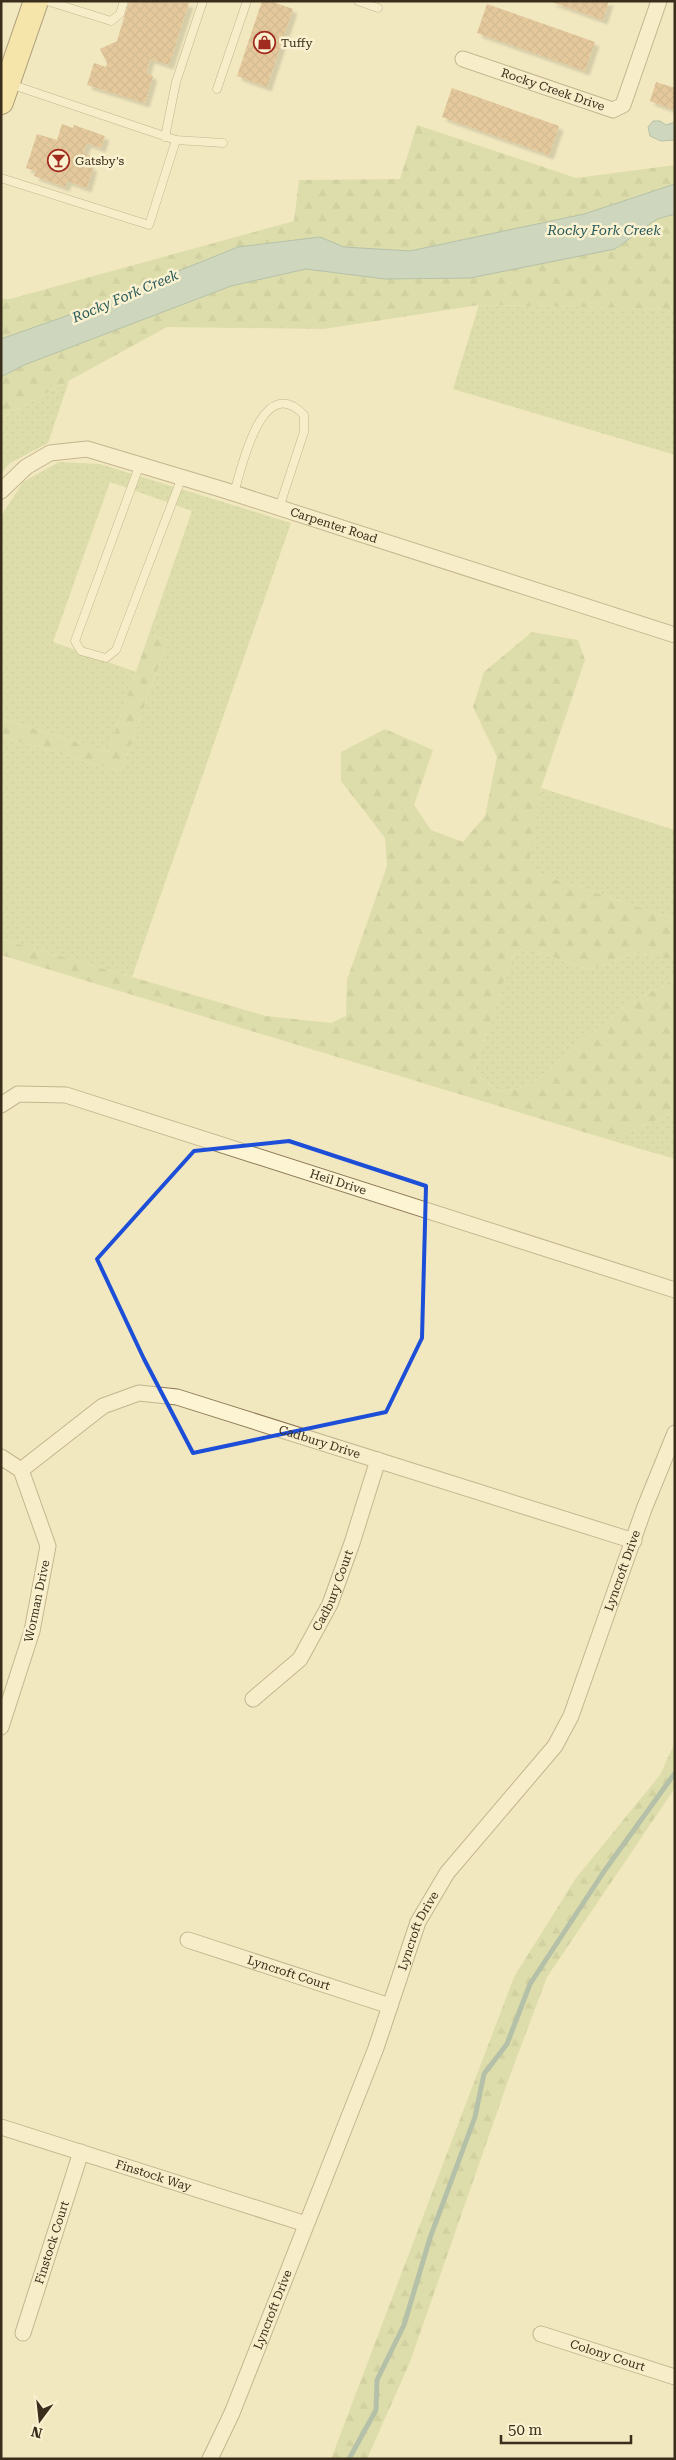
<svg xmlns="http://www.w3.org/2000/svg" width="676" height="2460" font-family="'Roboto Serif',serif">
	<style>
		.green { fill: url(#green-dots) }
		.forest { fill: url(#forest-firs) }
		.water { fill: #a2c3bd; stroke: #69928c }
		.lines { fill: none; stroke-linecap: round; stroke-linejoin: round }
		.stream { stroke: #69928c; stroke-width: 5 }
		.building { fill: url(#building-cross-hatch); filter: url(#shadow) }
		.lane-casing { stroke: #8c7855; stroke-width: 9 }
		.street-casing { stroke: #8c7855; stroke-width: 17 }
		.primary-casing { stroke: #59452a; stroke-width: 26 }
		.lane { stroke: #fcf4d3; stroke-width: 8 }
		.street { stroke: #fcf4d3; stroke-width: 15 }
		.primary { stroke: #f9e392; stroke-width: 24 }
		.marked { fill: none; stroke: #1d4ed8; stroke-width: 4; stroke-linejoin: round }
		.labels { text-anchor: middle; dominant-baseline: central; stroke-width: 5; stroke-linejoin: round; paint-order: stroke }
		.poi-label { font-size: 12px; fill: #3a2d1b; stroke: #f9f1cf; text-anchor: start }
		.street-label { font-size: 12px; fill: #3a2d1b; stroke: #f9f1cf }
		.water-label { font-size: 14px; font-style: italic; fill: #295a5c; stroke: #f9f1cf }
	</style>
	<defs>
		<pattern id="green-dots" width="8" height="8" patternUnits="userSpaceOnUse" patternTransform="scale(1.25)"><rect width="8" height="8" fill="#c4d192"/><path d="M2 2h.1M6 6h.1" fill="none" stroke="#a9b47d" stroke-width="1.8" stroke-linecap="round"/></pattern>
		<pattern id="forest-firs" width="22" height="20" patternUnits="userSpaceOnUse" patternTransform="scale(1.25)"><rect width="22" height="20" fill="#c4d192"/><path d="M5 1l3.5 6h-7zM16 11l3.5 6h-7z" fill="#a9b47d"/></pattern>
		<pattern id="building-cross-hatch" width="8" height="8" patternUnits="userSpaceOnUse" patternTransform="scale(1.25)"><rect width="8" height="8" fill="#d4a371"/><path d="M0 0l8 8M0 8l8-8" fill="none" stroke="#ad855c"/></pattern>
		<filter id="shadow"><feDropShadow dx="4.5" dy="4.5" stdDeviation="1" flood-color="#0004"/></filter>
	</defs>
	<rect width="100%" height="100%" fill="#f2e8bf"/>
	<!-- green -->
	<g class="green">
		<polygon points="479,305 675,309 675,455 453,389"/>
		<polygon points="69,381 48,443 10,463 1,474 1,418"/>
		<polygon points="59,462 100,464 291,523 132,977 1,939 1,736 121,772 168,640 149,634 192,511 110,482 53,642 136,672 108,752 1,718 1,516 23,482"/>
		<polygon points="541,788 675,830 675,919 539,874 529,858"/>
		<polygon points="525,947 588,970 636,953 671,958 675,951 675,979 625,1006 529,1086 499,1092 473,1072 513,955"/>
		<polygon points="675,1112 675,1159 610,1140"/>
	</g>
	<!-- forest -->
	<g class="forest">
		<polygon points="417,125 576,178 675,165 675,184 584,214 410,251 344,247 320,237 69,315 1,339 1,299 10,299 294,221 299,180 400,179"/>
		<polygon points="675,214 675,309 479,305 324,329 167,327 1,418 1,377 24,365 231,286 306,269 385,279 470,278 615,249 657,219"/>
		<polygon points="532,632 578,640 585,660 541,788 530,858 539,874 675,919 675,951 671,959 636,953 588,970 525,947 513,955 473,1072 499,1092 529,1086 625,1006 675,979 675,1112 610,1140 1,955 1,939 266,1016 331,1023 346,1016 347,980 387,866 385,838 341,781 341,752 385,729 433,750 414,805 431,830 463,842 485,816 497,757 473,707 484,672"/>
		<polygon points="149,634 168,640 121,772 1,736 1,718 108,752"/>
		<polygon points="675,1742 675,1788 547,1977 509,2078 410,2362 367,2459 331,2459 514,1977 576,1878 660,1775"/>
	</g>
	<!-- water -->
	<g class="water">
		<polygon points="653,121 660,121 666,125 675,122 675,140 661,141 650,136 648,127"/>
		<polygon points="675,184 675,214 657,219 615,249 470,278 385,279 306,269 231,286 24,365 1,377 1,339 69,315 238,247 320,237 344,247 410,251 584,214"/>
	</g>
	<g class="lines">
		<!-- stream -->
		<polyline class="stream" points="349,2459 376,2410 377,2380 404,2325 430,2238 475,2117 484,2074 507,2044 530,1984 605,1870 675,1773"/>
	</g>
	<!-- building -->
	<g class="building">
		<polygon points="129,1 189,3 169,65 150,59 146,73 153,76 145,103 87,85 94,63 106,67 107,63 100,49 117,41"/>
		<polygon points="262,1 270,1 293,9 267,87 237,76"/>
		<polygon points="549,1 609,1 603,20"/>
		<polygon points="487,4 595,42 585,71 477,33"/>
		<polygon points="656,82 675,88 675,110 650,101"/>
		<polygon points="452,88 559,126 549,155 442,117"/>
		<polygon points="62,124 73,128 74,125 105,136 101,148 87,143 83,153 92,156 89,166 93,167 87,188 67,181 65,187 34,176 36,171 26,168 37,134 57,140"/>
	</g>
	<g class="lines">
		<defs>
			<g id="lane">
				<polyline points="47,1 111,21 120,14 124,1"/>
				<polyline points="358,1 378,8"/>
				<polyline points="10,84 176,140 223,143"/>
				<polyline points="217,89 247,1"/>
				<polyline points="165,137 176,82 203,1"/>
				<polyline points="1,178 149,225 176,140"/>
				<polyline points="140,464 75,641 81,651 106,658 116,650 182,477"/>
				<path d="M234,493C242,466 262,371 304,415V432L279,508"/>
			</g>
			<g id="street">
				<path id="s1" d="M463,59L613,110L623,105L659,1"/>
				<path id="s2" d="M1,491L26,467L50,453L87,449L224,490L675,635"/>
				<path id="s3" d="M1,1105L18,1094L66,1095L675,1290"/>
				<polyline points="1,1457 21,1470 48,1546 32,1631 1,1727"/>
				<path id="s4" d="M21,1470L103,1406L139,1393L177,1397L634,1541"/>
				<path id="s5" d="M253,1699L300,1659L330,1604L352,1543L378,1460"/>
				<path id="s6" d="M188,1940L390,2006"/>
				<path id="s7" d="M1,2127L306,2224"/>
				<path id="s8" d="M23,2333L81,2152"/>
				<path id="s9" d="M541,2334L675,2377"/>
				<path id="s10" d="M210,2459L232,2413L376,2048L418,1922L447,1873L555,1746L571,1716L644,1509L675,1433"/>
			</g>
			<polyline id="primary" points="1,102 36,1"/>
		</defs>
		<!-- lane casing -->
		<use href="#lane" class="lane-casing"/>
		<!-- street casing -->
		<use href="#street" class="street-casing"/>
		<!-- primary casing -->
		<use href="#primary" class="primary-casing"/>
		<!-- lane -->
		<use href="#lane" class="lane"/>
		<!-- street -->
		<use href="#street" class="street"/>
		<!-- primary -->
		<use href="#primary" class="primary"/>
	</g>
	<!-- marked area -->
	<path d="M0 0H676V2460H0ZM289,1141L426,1186L422,1338L386,1412L193,1453L144,1359L97,1259L194,1151Z" fill="#f2e8bf" fill-opacity=".55" fill-rule="evenodd"/>
	<path class="marked" d="M289,1141L426,1186L422,1338L386,1412L193,1453L144,1359L97,1259L194,1151Z"/>
	<!-- icons -->
	<defs>
		<symbol id="shop-ring" viewBox="-11 -11 22 22"><circle r="9.5" fill="#f9f1cf" stroke="#a12b1f" stroke-width="1.5"/><path d="M-5-2.5h2.3a2.7 3.5 0 0 1 5.4 0H5L5.5 6h-11ZM-1.5-2.5h3a1.5 2.3 0 0 0-3 0Z" fill="#a12b1f"/></symbol>
		<symbol id="bar-ring" viewBox="-11 -11 22 22"><circle r="9.5" fill="#f9f1cf" stroke="#a12b1f" stroke-width="1.5"/><path d="M-6-5H6L.8 .8V4.5H3.5V6h-7V4.5H-.8V.8Z" fill="#a12b1f"/></symbol>
	</defs>
	<g fill-rule="evenodd">
		<use href="#shop-ring" x="252" y="30" width="25" height="25"/>
		<use href="#bar-ring" x="46" y="148" width="25" height="25"/>
	</g>
	<g class="labels">
		<!-- poi labels -->
		<g class="poi-label">
			<text x="281" y="43">Tuffy</text>
			<text x="75" y="161">Gatsby's</text>
		</g>
		<!-- street labels -->
		<g class="street-label">
			<text stroke="none"><textPath href="#s1" startOffset="95">Rocky Creek Drive</textPath></text>
			<text stroke="none"><textPath href="#s2" startOffset="358">Carpenter Road</textPath></text>
			<text stroke="none"><textPath href="#s3" startOffset="354">Heil Drive</textPath></text>
			<text stroke="none"><textPath href="#s4" startOffset="330">Cadbury Drive</textPath></text>
			<text stroke="none"><textPath href="#s10" startOffset="988">Lyncroft Drive</textPath></text>
			<text stroke="none"><textPath href="#s5" startOffset="138">Cadbury Court</textPath></text>
			<text transform="translate(37 1601) rotate(-78)">Worman Drive</text>
			<text stroke="none"><textPath href="#s10" startOffset="568">Lyncroft Drive</textPath></text>
			<text stroke="none"><textPath href="#s6" startOffset="106">Lyncroft Court</textPath></text>
			<text stroke="none"><textPath href="#s7" startOffset="160">Finstock Way</textPath></text>
			<text stroke="none"><textPath href="#s8" startOffset="95">Finstock Court</textPath></text>
			<text stroke="none"><textPath href="#s10" startOffset="162">Lyncroft Drive</textPath></text>
			<text stroke="none"><textPath href="#s9" startOffset="70">Colony Court</textPath></text>
		</g>
		<!-- water labels -->
		<g class="water-label">
			<text x="604" y="230">Rocky Fork Creek</text>
			<text transform="translate(125 296) rotate(-23)">Rocky Fork Creek</text>
		</g>
	</g>
	<!-- border -->
	<rect width="676" height="2460" fill="none" stroke="#3a2d1b" stroke-width="5"/>
	<!-- north arrow -->
	<g transform="translate(40 2420) rotate(195)" stroke="#f9f1cf" stroke-width="4" paint-order="stroke">
	<path d="M0-4L9 19L0 12L-9 19Z" fill="#3a2d1b"/>
	<text y="-8" font-size="14" font-weight="bold" text-anchor="middle" fill="#3a2d1b">N</text>
	</g>
	<!-- scale -->
	<path d="M501 2435v8h130v-8" fill="none" stroke="#3a2d1b" stroke-width="2.5"/>
	<text x="508" y="2435" font-size="15" fill="#3a2d1b" stroke="#f9f1cf" stroke-width="4" paint-order="stroke">50 m</text>
</svg>
